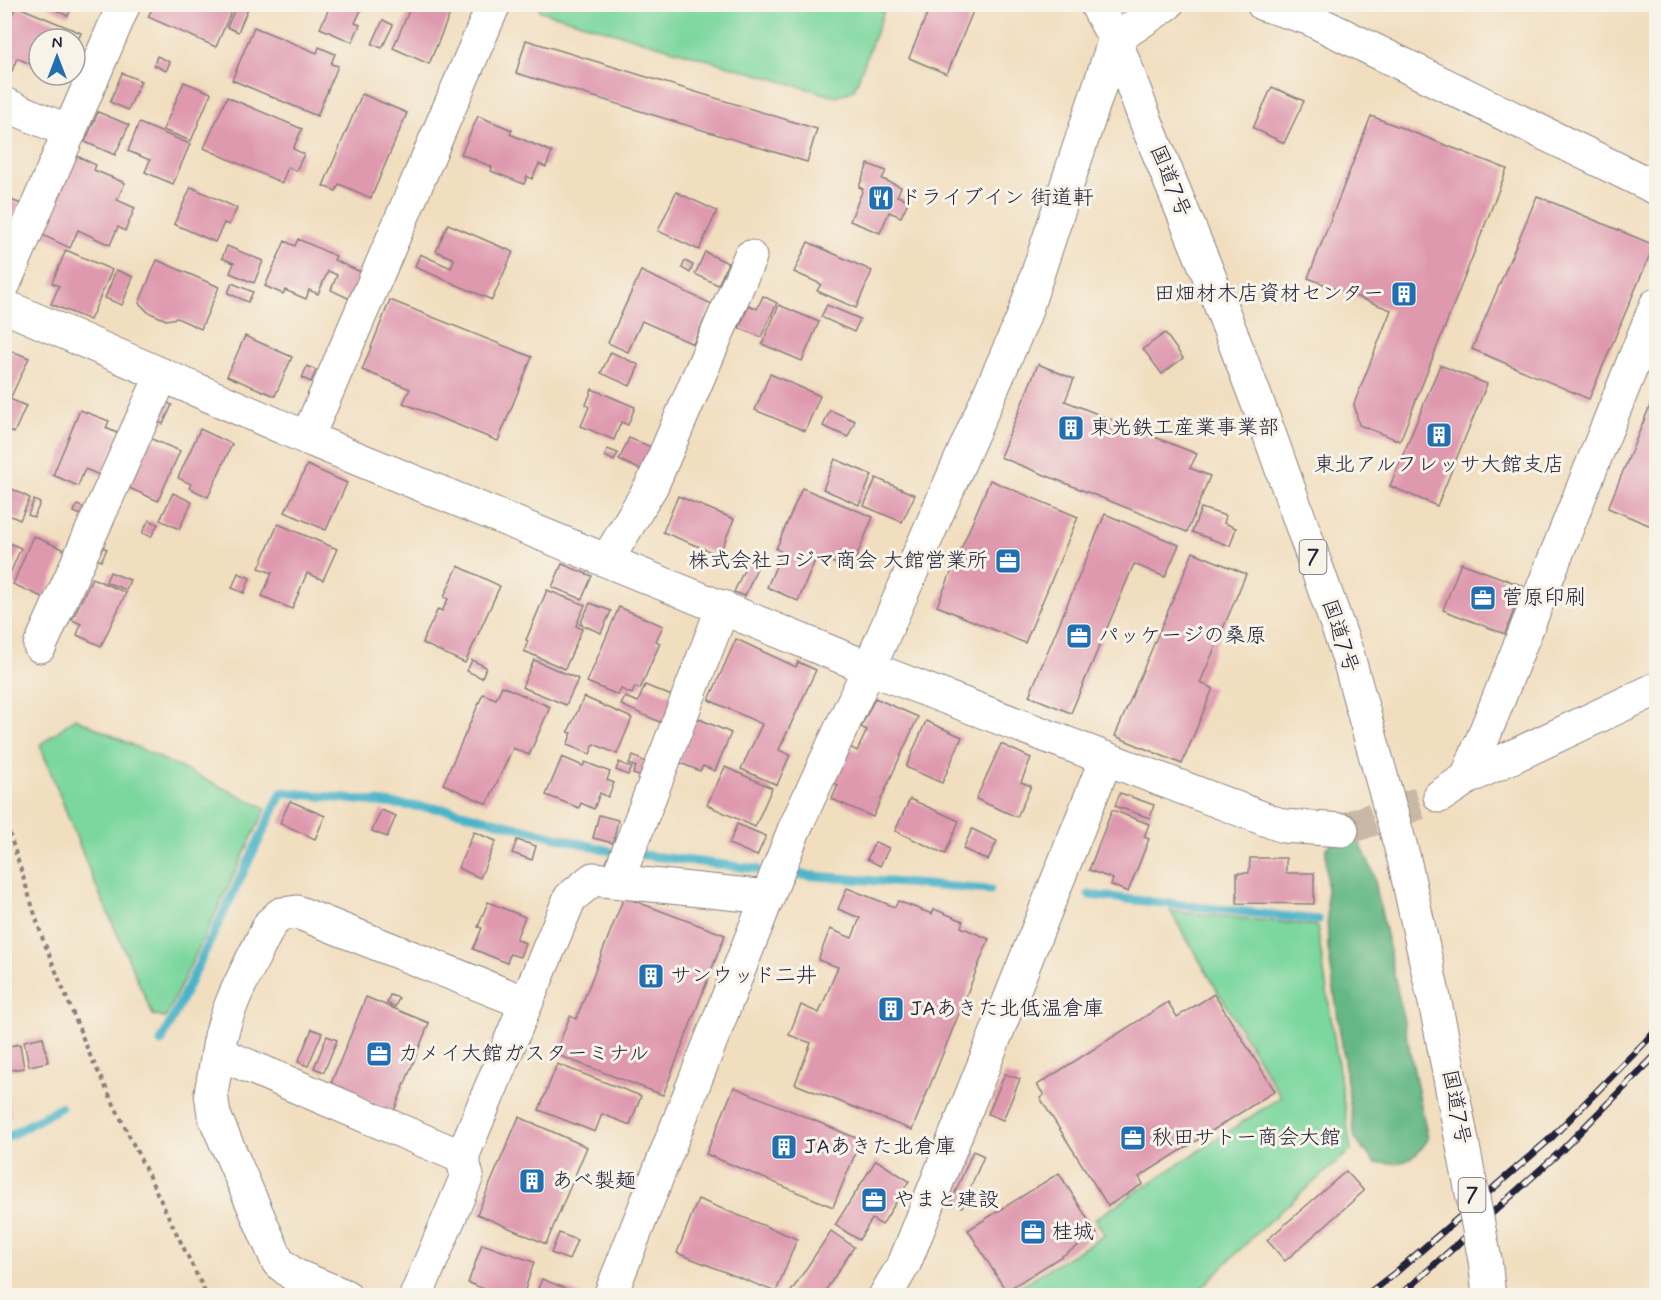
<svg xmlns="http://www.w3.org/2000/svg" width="1661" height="1300" font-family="Mynerve,'Klee One',sans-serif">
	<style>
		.green { fill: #7cd79e; stroke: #4f7c6c; stroke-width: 1.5 }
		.forest { fill: #65b885; stroke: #446d60; stroke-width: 1.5 }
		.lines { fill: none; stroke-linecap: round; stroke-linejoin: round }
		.stream { stroke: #4ab3c8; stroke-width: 9 }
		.building { fill: #df99af }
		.minor-tunnel { stroke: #c8b8a5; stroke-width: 33; stroke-dasharray: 33 16; stroke-linecap: butt }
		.minor-casing { stroke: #8a807d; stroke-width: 35 }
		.trunk-casing { stroke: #8a807d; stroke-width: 35 }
		.path { stroke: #8a807d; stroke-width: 4; stroke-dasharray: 4.5 4.5; stroke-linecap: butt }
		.minor { stroke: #fff; stroke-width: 33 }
		.trunk { stroke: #fff; stroke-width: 33 }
		.rail-casing { stroke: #22223b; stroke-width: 7 }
		.rail { stroke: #f7f3e8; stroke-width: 4.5; stroke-dasharray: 14; stroke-linecap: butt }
		.trunk-bridge-casing { stroke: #8a807d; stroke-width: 35; stroke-linecap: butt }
		.trunk-bridge { stroke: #fff; stroke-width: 33 }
		.labels { text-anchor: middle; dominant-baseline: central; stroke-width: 6; stroke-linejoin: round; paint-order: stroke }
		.shield { fill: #f7f3e8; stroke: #62616f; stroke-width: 1.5 }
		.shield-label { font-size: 20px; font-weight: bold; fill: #22223b }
		.street-label { font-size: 21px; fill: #22223b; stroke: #f7f3e8 }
		.poi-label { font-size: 21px; fill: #22223b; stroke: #f7f3e8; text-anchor: start }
	</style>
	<rect width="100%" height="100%" fill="#f7f3e8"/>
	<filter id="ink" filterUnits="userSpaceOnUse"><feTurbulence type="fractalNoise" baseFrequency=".0167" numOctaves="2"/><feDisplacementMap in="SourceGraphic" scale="12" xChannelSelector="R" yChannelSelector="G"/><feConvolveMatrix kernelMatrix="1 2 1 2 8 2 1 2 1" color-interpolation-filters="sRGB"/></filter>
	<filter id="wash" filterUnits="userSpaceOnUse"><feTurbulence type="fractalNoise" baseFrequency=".008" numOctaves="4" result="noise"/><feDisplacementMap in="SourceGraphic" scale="24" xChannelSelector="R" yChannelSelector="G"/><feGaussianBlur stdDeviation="1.35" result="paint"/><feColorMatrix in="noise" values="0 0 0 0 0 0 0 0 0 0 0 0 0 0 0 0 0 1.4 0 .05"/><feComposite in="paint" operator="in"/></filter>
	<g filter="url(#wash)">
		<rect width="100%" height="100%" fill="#f1debf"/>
		<!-- green -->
		<g class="green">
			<polygon points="862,4 884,11 854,90 836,97 540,11 538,5"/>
			<polygon points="75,718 266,808 165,1018 153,1015 90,872 40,745"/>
			<polygon points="1170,911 1317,926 1351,1150 1269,1221 1194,1295 1005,1295 1105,1235 1095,1219 1281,1097"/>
		</g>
		<!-- forest -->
		<path class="forest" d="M1358,839L1373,872L1428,1139C1412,1165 1403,1163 1375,1163L1355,1139L1328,947L1326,848L1337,840Z"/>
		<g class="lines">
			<!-- stream -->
			<g class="stream">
				<polyline points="643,855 757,869"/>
				<polyline points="790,874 990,890"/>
				<polyline points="1089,895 1318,920"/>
				<polyline points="161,1042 282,792 451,810 610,851"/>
				<polyline points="4,1139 61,1107"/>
			</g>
		</g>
		<g id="blocks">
			<!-- building -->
			<g class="building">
				<polygon points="43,4 73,4 68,16"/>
				<polygon points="237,4 249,6 238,32 227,27"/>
				<polygon points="331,4 355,4 362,8 355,23 360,25 352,42 320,28"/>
				<polygon points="412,4 454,4 429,64 393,48"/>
				<polygon points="931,4 976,4 947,74 909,58"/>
				<polygon points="154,5 234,5 216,47 148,17"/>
				<polygon points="16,6 81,33 75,47 75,39 39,39 39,68 17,58 12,71 4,68 4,33"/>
				<polygon points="383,20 393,25 382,48 372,44"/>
				<polygon points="254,27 317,53 319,47 335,54 331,64 338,66 317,116 232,80"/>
				<polygon points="526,40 817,129 807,162 516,73"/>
				<polygon points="157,56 170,62 166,71 154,65"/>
				<polygon points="122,73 141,81 128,110 110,102"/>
				<polygon points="184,82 211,93 191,141 163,130"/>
				<polygon points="1272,87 1304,101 1284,143 1253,128"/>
				<polygon points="362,94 407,113 371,198 339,184 336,191 323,186"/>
				<polygon points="227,97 302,129 293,149 304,154 296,171 288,167 282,183 204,148"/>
				<polygon points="98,112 129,125 115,155 85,142"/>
				<polygon points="478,116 512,130 510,134 552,152 546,167 539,164 532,179 527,176 524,184 491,171 492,167 461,154"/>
				<polygon points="1371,116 1507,169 1400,441 1359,425 1354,404 1391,310 1308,278"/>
				<polygon points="139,123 190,144 173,184 145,172 150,160 128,151"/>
				<polygon points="75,155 96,165 94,170 125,183 117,200 135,208 125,231 118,227 110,245 78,230 70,248 38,233"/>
				<polygon points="868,164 886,171 882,179 901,187 897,196 909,200 901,217 889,212 880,233 850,221 863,189 859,187"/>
				<polygon points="191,187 237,208 229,225 224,223 215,242 174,224"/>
				<polygon points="676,192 717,211 699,250 658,231"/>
				<polygon points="1537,196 1654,245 1589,399 1472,349"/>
				<polygon points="4,197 21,204 4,240"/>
				<polygon points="448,224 513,252 492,300 415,267 420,254 451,268 454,259 436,251"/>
				<polygon points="298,239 336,256 334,260 365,274 354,301 331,290 337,275 328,271 318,294 309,290 306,299 285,290 283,294 265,286 285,241 295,246"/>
				<polygon points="808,242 872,271 856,308 817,291 821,284 794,272"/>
				<polygon points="227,246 263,261 254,283 230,273 234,263 222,258"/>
				<polygon points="66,250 112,270 90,320 51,304 59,286 52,283"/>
				<polygon points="705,252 728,263 718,285 695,274"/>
				<polygon points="157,260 219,287 201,329 177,318 166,320 148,312 139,303"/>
				<polygon points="685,261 693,265 690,273 682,268"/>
				<polygon points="116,270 133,277 122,305 105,298"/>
				<polygon points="641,271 712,304 693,344 642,321 628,352 608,343"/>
				<polygon points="232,283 253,292 248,302 228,293"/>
				<polygon points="763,296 777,303 761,337 739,328 749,305 757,309"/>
				<polygon points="390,300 532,357 498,441 403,403 410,389 362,370"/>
				<polygon points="779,305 819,322 802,361 762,344"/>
				<polygon points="827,305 860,319 854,332 821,317"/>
				<polygon points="1165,333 1183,358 1162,374 1143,349"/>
				<polygon points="245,336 292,357 275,396 227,376"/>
				<polygon points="4,348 29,358 10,399 26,406 14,433 4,429"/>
				<polygon points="611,352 639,365 630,386 601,373"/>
				<polygon points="1038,364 1074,379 1065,401 1197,454 1190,468 1210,476 1187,532 1000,457"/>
				<polygon points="1440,365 1487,384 1437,506 1390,486"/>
				<polygon points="307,366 316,370 311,382 302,378"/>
				<polygon points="770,374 820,396 805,431 755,410"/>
				<polygon points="592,389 635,407 628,425 621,422 614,440 581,426 589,407 586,405"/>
				<polygon points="1656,391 1656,528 1608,508"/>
				<polygon points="159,399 172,405 163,424 150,418"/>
				<polygon points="80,410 109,421 106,428 119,434 102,476 85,469 78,486 53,475"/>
				<polygon points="830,410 855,421 848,437 823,426"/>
				<polygon points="200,429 232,444 208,497 189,488 191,484 178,478"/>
				<polygon points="147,437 180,451 158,501 127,487"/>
				<polygon points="629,438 654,448 644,471 619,460"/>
				<polygon points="607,449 618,453 614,461 605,456"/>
				<polygon points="835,459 872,475 859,505 823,489"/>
				<polygon points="307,465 347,483 326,530 285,512"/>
				<polygon points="876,478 915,495 902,522 864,506"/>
				<polygon points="990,480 1078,517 1025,643 937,606"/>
				<polygon points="6,486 30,498 20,520 4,513"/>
				<polygon points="802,488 873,517 851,570 817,556 798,601 767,587 782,552 776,549"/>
				<polygon points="173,493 192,502 179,529 160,520"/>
				<polygon points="678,496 734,519 719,555 663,532"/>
				<polygon points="34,500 40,503 34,517 28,515"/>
				<polygon points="77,505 91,511 88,518 74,512"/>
				<polygon points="1201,508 1226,516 1224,523 1236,528 1230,546 1192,532"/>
				<polygon points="1105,514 1179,545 1165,577 1134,564 1071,713 1029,696"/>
				<polygon points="149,520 158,524 151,537 142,533"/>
				<polygon points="278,524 337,549 323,580 307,573 292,609 262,596 272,573 259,568"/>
				<polygon points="33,536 65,550 44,598 13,584"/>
				<polygon points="4,541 21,548 6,583 4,582"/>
				<polygon points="97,545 107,549 101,561 91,557"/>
				<polygon points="1193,552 1246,574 1200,683 1213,688 1182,764 1115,736"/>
				<polygon points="749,559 759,563 745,596 734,592"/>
				<polygon points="1461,563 1523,586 1505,634 1443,610"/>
				<polygon points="562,564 592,576 582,599 552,587"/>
				<polygon points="458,566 500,586 465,663 422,643 438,609 442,611 448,599 444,597"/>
				<polygon points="110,572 130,580 126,590 106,582"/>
				<polygon points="238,573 250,578 244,593 232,588"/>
				<polygon points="92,578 126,593 101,646 77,635 81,624 72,620"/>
				<polygon points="547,590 585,605 576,626 582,629 565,669 524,651 528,641 526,640"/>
				<polygon points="590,603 611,611 601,633 580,624"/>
				<polygon points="619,607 663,626 656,641 660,643 640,689 635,687 632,694 621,689 618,695 587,682"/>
				<polygon points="736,639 796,667 798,662 816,670 779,750 790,755 777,785 741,769 762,724 709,700"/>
				<polygon points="472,660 486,667 482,678 467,671"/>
				<polygon points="534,660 578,679 566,705 522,687"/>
				<polygon points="645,685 674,697 662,723 621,705 625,697 638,702"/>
				<polygon points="502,686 550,707 529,755 513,748 487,804 443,784 483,694 496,699"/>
				<polygon points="584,697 632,718 617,754 594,744 590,754 567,745 572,733 568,732"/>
				<polygon points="875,698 918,717 873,817 832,799 838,785 834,783 850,747 857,751 867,730 861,727"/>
				<polygon points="697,718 731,733 715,771 703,766 700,771 678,762"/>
				<polygon points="926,721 962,737 942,783 906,767"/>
				<polygon points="1001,744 1031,758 1021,782 1031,786 1017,817 976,799"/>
				<polygon points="633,756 648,763 642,777 633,774 636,767 629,764"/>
				<polygon points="562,757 583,766 585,762 610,772 607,780 614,783 608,797 600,793 594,809 581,803 579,808 546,795"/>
				<polygon points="619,762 632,768 628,775 616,770"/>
				<polygon points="725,767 772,788 755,827 707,805"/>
				<polygon points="1120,793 1154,805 1150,818 1115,806"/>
				<polygon points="910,799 959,821 945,854 895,831"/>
				<polygon points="290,801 325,816 315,839 280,823"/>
				<polygon points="381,810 396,816 387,837 372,831"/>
				<polygon points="1112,810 1149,824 1144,837 1149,839 1128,892 1111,885 1113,879 1089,870"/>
				<polygon points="599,815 618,820 613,843 593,838"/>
				<polygon points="737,824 766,836 757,856 729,844"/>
				<polygon points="972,829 997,841 988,860 963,849"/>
				<polygon points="474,832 496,841 480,878 458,868"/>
				<polygon points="517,840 536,846 532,860 512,853"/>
				<polygon points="875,842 889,848 880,866 867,859"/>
				<polygon points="1250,858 1286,858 1286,873 1314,873 1314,904 1237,903 1237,873 1249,873"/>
				<polygon points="847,888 895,907 898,901 932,914 934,909 963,921 961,927 989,939 912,1130 795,1084 811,1043 789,1035 801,1005 819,1013 838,967 818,960 830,929 852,938 860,918 838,909"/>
				<polygon points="624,897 725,935 663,1095 555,1054 570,1016 576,1019"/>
				<polygon points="488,902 525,917 516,939 525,943 520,957 510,954 507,963 473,949 482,928 478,927"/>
				<polygon points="1214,994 1275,1091 1139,1177 1143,1184 1108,1206 1040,1098 1044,1095 1037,1085 1168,1002 1177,1017"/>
				<polygon points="390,995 399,998 395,1007 387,1003"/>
				<polygon points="366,997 429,1023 394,1111 330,1086"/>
				<polygon points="312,1029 322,1033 308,1066 298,1062"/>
				<polygon points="327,1036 337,1040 324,1072 314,1068"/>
				<polygon points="43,1037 48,1062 29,1066 24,1041"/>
				<polygon points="20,1044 24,1068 4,1071 4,1047"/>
				<polygon points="557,1064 641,1096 630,1125 602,1114 595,1132 539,1110"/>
				<polygon points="1005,1074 1020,1079 1003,1120 988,1114"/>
				<polygon points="4,1077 11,1116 4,1117"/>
				<polygon points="734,1087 861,1140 833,1207 706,1154"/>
				<polygon points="519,1117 587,1147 546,1244 477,1214"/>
				<polygon points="973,1151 984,1156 962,1207 951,1202"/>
				<polygon points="876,1160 909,1181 882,1225 872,1219 859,1240 835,1225"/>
				<polygon points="1346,1171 1364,1191 1285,1261 1267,1240"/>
				<polygon points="1059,1173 1097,1234 1006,1291 968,1230"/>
				<polygon points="698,1199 797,1239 776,1292 677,1253"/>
				<polygon points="831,1231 854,1247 822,1296 788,1296"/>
				<polygon points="559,1233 577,1240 569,1260 551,1253"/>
				<polygon points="482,1244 534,1262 523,1296 505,1296 468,1283"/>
				<polygon points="542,1279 582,1295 582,1296 535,1296"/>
			</g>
		</g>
	</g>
	<g filter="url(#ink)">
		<use href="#blocks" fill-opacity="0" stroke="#8a807d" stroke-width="1.5"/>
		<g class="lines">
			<!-- minor-tunnel -->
			<polyline class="minor-tunnel" points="1342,830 1440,796"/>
			<defs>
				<g id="minor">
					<polyline points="1263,4 1308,18 1656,188"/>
					<polyline points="4,104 70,132"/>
					<polyline points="4,284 124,4"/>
					<polyline points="4,306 307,438 869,668 1283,826 1342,830"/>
					<polyline points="307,438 494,4"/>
					<polyline points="607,560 652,485 750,257"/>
					<polyline points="40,646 162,375"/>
					<polyline points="1467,778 1656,305"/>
					<polyline points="1440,796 1467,778 1656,689"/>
					<polyline points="617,881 723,607"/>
					<polyline points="218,1053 211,1093 214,1115 278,1262 294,1275 345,1296"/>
					<path d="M462,1157L218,1053C223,1009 251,964 270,924L281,914L297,912L526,1003"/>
					<polyline points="416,1296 467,1176 462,1157 570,898 593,879 768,897"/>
					<polyline points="610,1296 794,830 869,668 1023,318 1115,39 1167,4"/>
					<polyline points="885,1296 905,1262 1106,759"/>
				</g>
				<g id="trunk">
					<polyline points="1096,4 1115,39 1150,132 1212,283 1269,433 1348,656 1404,859 1441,1031 1460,1131"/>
					<polyline points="1485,1260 1489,1296"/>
				</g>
			</defs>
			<!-- minor casing -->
			<use href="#minor" class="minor-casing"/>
			<!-- trunk casing -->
			<use href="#trunk" class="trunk-casing"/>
			<!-- path -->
			<polyline class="path" points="4,816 42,937 89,1053 207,1296"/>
			<!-- minor -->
			<use href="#minor" class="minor"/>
			<!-- trunk -->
			<use href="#trunk" class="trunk"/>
			<defs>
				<g id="rail">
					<polyline points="1365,1296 1395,1273 1550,1139 1656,1031"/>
					<polyline points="1398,1296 1411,1286 1561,1151 1656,1055"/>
				</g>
			</defs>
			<!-- rail casing -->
			<use href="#rail" class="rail-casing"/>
			<!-- rail -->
			<use href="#rail" class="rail"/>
			<defs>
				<polyline id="trunk-bridge" points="1460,1131 1485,1260"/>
			</defs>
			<!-- trunk-bridge casing -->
			<use href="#trunk-bridge" class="trunk-bridge-casing"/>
			<!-- trunk-bridge -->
			<use href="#trunk-bridge" class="trunk-bridge"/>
		</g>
	</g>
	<!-- icons -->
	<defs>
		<symbol id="restaurant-square" viewBox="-11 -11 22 22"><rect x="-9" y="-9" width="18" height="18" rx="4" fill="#1f6fb2" stroke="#f7f3e8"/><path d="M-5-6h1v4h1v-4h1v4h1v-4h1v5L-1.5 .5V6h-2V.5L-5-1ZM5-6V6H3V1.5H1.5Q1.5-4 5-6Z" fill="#fff"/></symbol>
		<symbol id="building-square" viewBox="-11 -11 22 22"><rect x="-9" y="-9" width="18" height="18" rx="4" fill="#1f6fb2" stroke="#f7f3e8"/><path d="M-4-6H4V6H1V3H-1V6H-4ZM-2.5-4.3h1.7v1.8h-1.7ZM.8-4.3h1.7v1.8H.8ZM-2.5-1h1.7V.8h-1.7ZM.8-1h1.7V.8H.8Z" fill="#fff"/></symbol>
		<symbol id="office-square" viewBox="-11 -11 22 22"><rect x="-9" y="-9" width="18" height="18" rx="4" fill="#1f6fb2" stroke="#f7f3e8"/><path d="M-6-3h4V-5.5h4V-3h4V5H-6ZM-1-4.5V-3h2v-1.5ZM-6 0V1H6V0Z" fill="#fff"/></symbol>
	</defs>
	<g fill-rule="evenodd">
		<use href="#restaurant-square" x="866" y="183" width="30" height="30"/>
		<use href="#building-square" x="1389" y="279" width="30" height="30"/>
		<use href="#building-square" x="1056" y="413" width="30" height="30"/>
		<use href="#building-square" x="1424" y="420" width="30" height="30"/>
		<use href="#office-square" x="993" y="546" width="30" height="30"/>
		<use href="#office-square" x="1468" y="583" width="30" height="30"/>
		<use href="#office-square" x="1064" y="621" width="30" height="30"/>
		<use href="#building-square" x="636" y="961" width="30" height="30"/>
		<use href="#building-square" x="876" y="994" width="30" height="30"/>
		<use href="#office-square" x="364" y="1039" width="30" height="30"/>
		<use href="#office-square" x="1118" y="1123" width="30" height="30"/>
		<use href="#building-square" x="769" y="1132" width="30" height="30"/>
		<use href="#building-square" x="517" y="1166" width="30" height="30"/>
		<use href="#office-square" x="859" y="1185" width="30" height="30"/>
		<use href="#office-square" x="1018" y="1217" width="30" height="30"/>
	</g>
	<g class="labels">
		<!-- shield labels -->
		<g class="shield">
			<rect x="1299.5" y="540" width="27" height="34" rx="4.5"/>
			<rect x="1458.5" y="1178" width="27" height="34" rx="4.5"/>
		</g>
		<g class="shield-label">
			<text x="1313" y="557">7</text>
			<text x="1472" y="1195">7</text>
		</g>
		<!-- street labels -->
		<g class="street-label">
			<text transform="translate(1170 181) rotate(68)">国道7号</text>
			<text transform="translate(1340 636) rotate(72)">国道7号</text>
			<text transform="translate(1456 1107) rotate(79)">国道7号</text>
		</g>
		<!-- poi labels -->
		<g class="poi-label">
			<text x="900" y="198">ドライブイン 街道軒</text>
			<text x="1384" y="294" text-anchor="end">田畑材木店資材センター</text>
			<text x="1090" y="428">東光鉄工産業事業部</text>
			<text x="1439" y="465" text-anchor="middle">東北アルフレッサ大館支店</text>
			<text x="988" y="561" text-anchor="end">株式会社コジマ商会 大館営業所</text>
			<text x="1502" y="598">菅原印刷</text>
			<text x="1098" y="636">パッケージの桑原</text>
			<text x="670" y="976">サンウッド二井</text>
			<text x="910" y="1009">JAあきた北低温倉庫</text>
			<text x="398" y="1054">カメイ大館ガスターミナル</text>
			<text x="1152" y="1138">秋田サトー商会大館</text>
			<text x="804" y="1147">JAあきた北倉庫</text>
			<text x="552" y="1181">あべ製麺</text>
			<text x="894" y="1200">やまと建設</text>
			<text x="1052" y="1232">桂城</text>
		</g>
	</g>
	<!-- margin -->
	<rect width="1661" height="1300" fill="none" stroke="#f7f3e8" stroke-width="24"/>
	<!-- north arrow -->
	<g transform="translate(57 57)"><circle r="28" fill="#f7f3e8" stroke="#a29fa3" stroke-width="1.5"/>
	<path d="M0-4.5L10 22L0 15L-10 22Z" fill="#1f6fb2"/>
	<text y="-9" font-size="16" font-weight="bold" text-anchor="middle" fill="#22223b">N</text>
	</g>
</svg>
